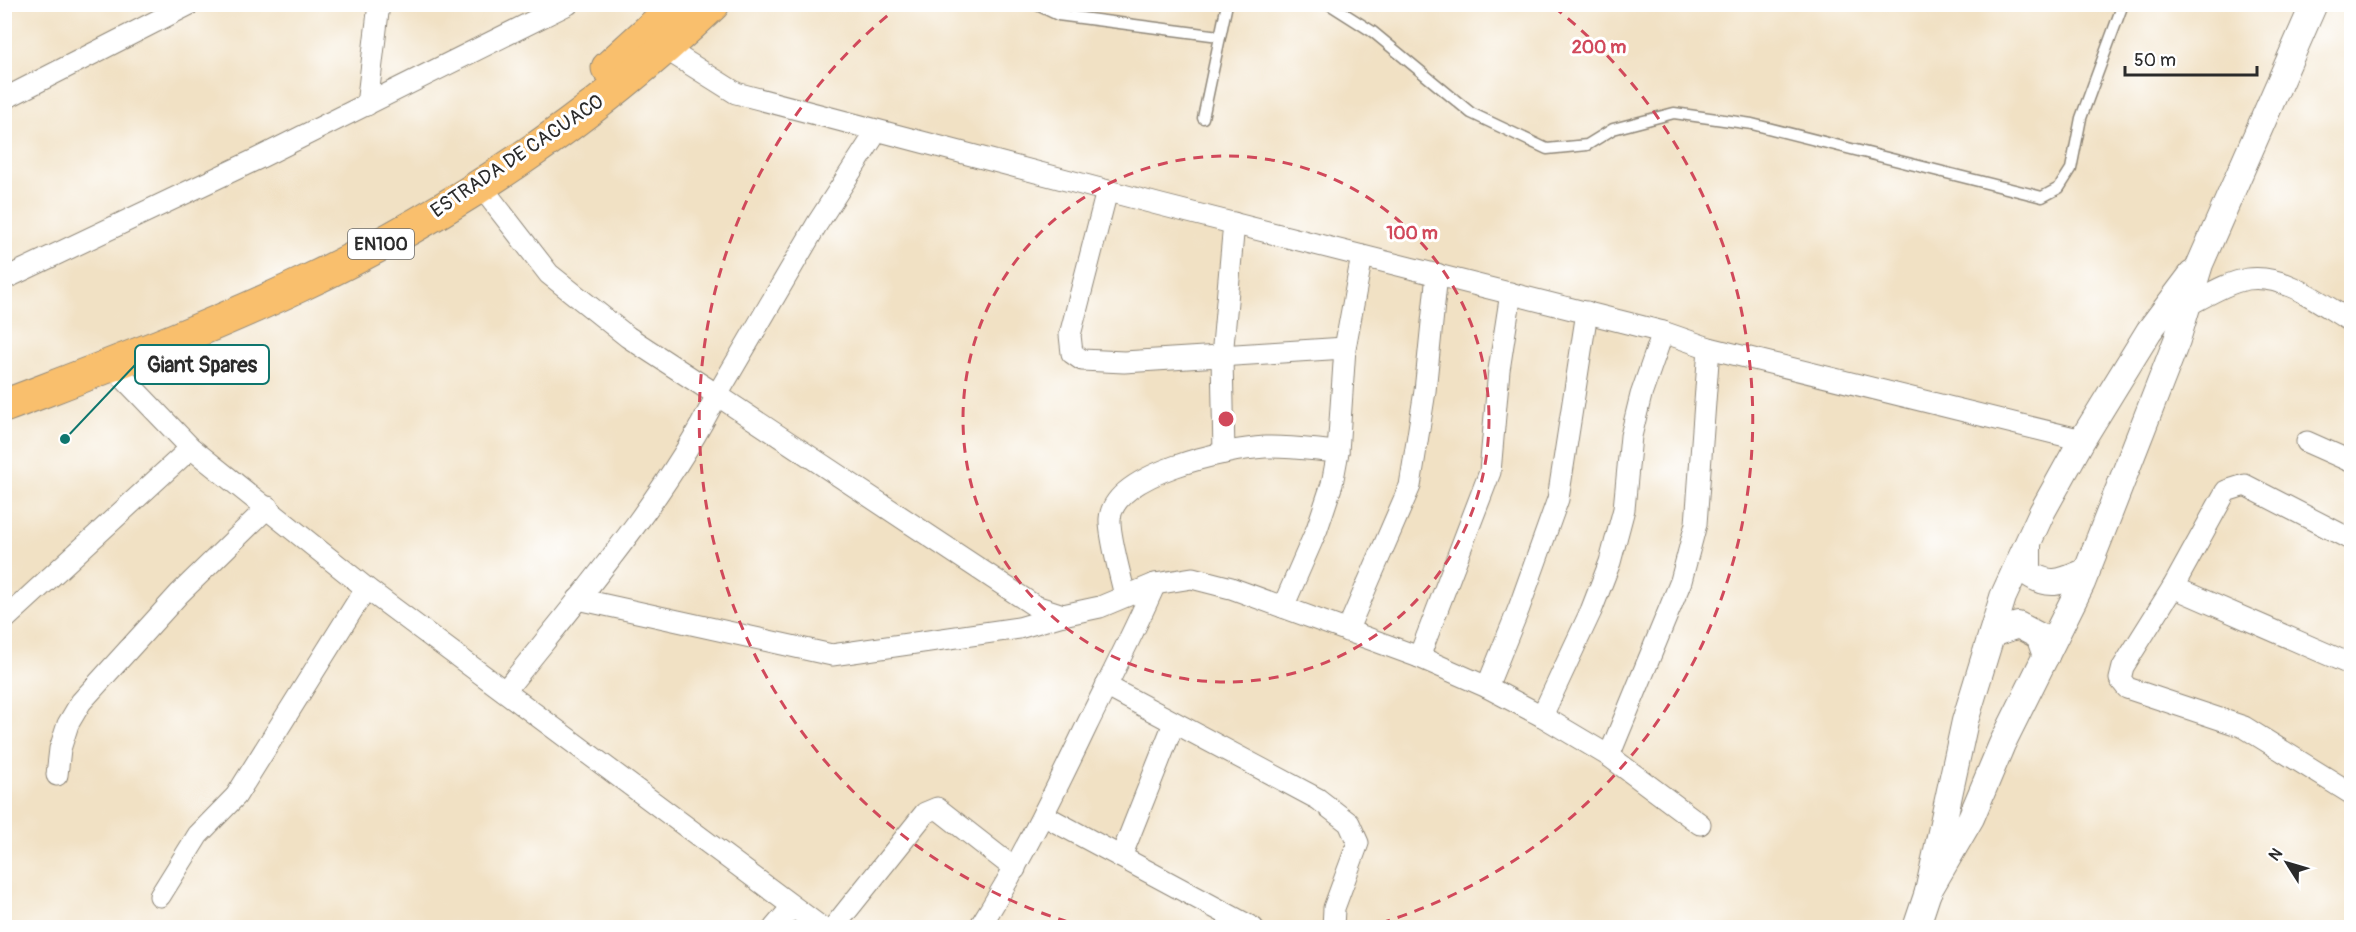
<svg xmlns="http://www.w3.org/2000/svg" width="2356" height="932" font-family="Pangolin,sans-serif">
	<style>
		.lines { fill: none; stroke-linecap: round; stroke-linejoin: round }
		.service-casing { stroke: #8e8678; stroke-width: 13 }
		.minor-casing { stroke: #8e8678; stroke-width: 23 }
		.tertiary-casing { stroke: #8e8678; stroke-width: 28 }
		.primary-casing { stroke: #8e8678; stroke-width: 35 }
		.path { stroke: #8e8678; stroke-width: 3; stroke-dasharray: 1.5 4.5; stroke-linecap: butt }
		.service { stroke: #fff; stroke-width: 10 }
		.minor { stroke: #fff; stroke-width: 21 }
		.tertiary { stroke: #fff; stroke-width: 26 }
		.primary { stroke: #f9bf6d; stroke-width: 33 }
		.ring { fill: none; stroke: #d1495b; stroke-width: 3; stroke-dasharray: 10 8 }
		.labels { text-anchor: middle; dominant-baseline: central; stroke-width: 6; stroke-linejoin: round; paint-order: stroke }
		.shield { fill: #fff; stroke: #6b6b6b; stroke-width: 1.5 }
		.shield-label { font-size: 18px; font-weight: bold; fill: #2b2b2b }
		.street-label { font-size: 20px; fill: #2b2b2b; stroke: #fff }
		.centre { fill: #d1495b; stroke: #fff; stroke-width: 3 }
		.ring-label { font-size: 18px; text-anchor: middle; font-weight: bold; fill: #d1495b; stroke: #fff; stroke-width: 6; stroke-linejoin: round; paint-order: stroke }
		.leader { fill: none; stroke: #0f766e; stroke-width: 2 }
		.callout-dot { fill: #0f766e; stroke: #fff; stroke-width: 2 }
		.callout { fill: #fff; stroke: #0f766e; stroke-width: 2 }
		.callout-label { font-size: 21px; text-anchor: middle; font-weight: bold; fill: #2b2b2b }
	</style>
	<rect width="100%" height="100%" fill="#fff"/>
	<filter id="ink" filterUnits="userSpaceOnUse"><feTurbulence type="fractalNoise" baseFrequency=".0167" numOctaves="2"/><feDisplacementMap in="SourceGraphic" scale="12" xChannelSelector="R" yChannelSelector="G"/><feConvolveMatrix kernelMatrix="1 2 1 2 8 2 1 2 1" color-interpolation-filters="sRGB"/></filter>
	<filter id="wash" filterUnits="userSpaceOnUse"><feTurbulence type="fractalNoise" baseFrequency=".008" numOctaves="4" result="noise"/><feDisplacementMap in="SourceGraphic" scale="24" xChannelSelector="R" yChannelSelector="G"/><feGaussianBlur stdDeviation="1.35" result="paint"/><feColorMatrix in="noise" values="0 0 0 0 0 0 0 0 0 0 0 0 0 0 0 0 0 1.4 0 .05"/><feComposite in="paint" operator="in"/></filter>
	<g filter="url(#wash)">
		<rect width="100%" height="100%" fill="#f1e1c4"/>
	</g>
	<g filter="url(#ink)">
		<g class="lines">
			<defs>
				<g id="service">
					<polyline points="1035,4 1058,15 1219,36"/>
					<polyline points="1329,4 1373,32 1471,113 1547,149 1587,145 1613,129 1674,113 1752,124 2042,197 2059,188 2071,169 2081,118 2123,4"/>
					<polyline points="1203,118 1227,4"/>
				</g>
				<g id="minor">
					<polyline points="666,49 736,93 1161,205 1663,332 1709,348 2082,440"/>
					<polyline points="4,99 190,4"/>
					<polyline points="367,105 379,4"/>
					<polyline points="877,131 817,224 717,395 1035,606 1063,615 1100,607 1155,584 1192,578 1231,588 1419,657 1487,687 1542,716 1609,756 1700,824"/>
					<path d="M480,185L549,274L628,337L717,395C665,499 578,599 505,691"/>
					<polyline points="1107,191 1070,335 1072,353 1082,360 1124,362 1345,348"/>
					<polyline points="4,279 257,159 568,4"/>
					<path d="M2188,305C2206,296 2228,282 2248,279C2286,274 2321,304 2352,322"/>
					<polyline points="111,365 191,448 366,588 822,928"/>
					<polyline points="2307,442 2352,462"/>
					<polyline points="1224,453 1222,357 1234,223"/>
					<polyline points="2352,540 2245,485 2226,491 2173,587 2123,667 2120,679 2127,688 2244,727 2352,794"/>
					<polyline points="2173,587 2352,665"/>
					<path d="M1125,596C1121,577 1109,536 1110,519C1113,473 1228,449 1265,447C1289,446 1314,450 1338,452"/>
					<polyline points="578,599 832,655 1019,628 1063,615"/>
					<polyline points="1283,607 1317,529 1332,484 1338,452 1345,348 1362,256"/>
					<polyline points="4,620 191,448"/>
					<polyline points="1347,631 1410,486 1425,391 1437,274"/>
					<polyline points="1419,657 1490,472 1499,370 1511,293"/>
					<polyline points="1106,686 1318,799 1349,823 1358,843 1334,908 1333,928"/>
					<polyline points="1487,687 1519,608 1558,499 1587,312"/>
					<polyline points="1542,716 1591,611 1610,562 1624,509 1631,436 1641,395 1663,332"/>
					<polyline points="1609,756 1681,581 1696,524 1709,348"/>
					<polyline points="57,775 60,749 68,724 81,702 179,594 268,507"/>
					<polyline points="1043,815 1253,928"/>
					<polyline points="1121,857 1174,723"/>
					<polyline points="160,896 198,835 236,796 366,588"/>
					<polyline points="774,928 792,907"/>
					<polyline points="833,928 925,813 937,808 1015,869"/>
					<path d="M979,928C1020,863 1054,794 1087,725C1110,678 1134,632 1155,584"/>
				</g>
				<g id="tertiary">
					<path d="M2028,544V573C2051,589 2063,581 2087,571"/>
					<polyline points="1992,634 2018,625 2039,636 2046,656"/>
					<polyline points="1928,892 1971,818 2002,744 2082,583 2177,340 2200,264 2314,4"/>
					<polyline points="1916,928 1928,892 1965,721 2003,597 2042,512 2082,440 2149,331 2192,274"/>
				</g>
				<g id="primary">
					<polyline points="608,68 678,4"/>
					<path d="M4,406C103,368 203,331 298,286C450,215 592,119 713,4"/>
				</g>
			</defs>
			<!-- service casing -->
			<use href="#service" class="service-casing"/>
			<!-- minor casing -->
			<use href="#minor" class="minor-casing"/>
			<!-- tertiary casing -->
			<use href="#tertiary" class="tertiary-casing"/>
			<!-- primary casing -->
			<use href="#primary" class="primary-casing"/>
			<!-- path -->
			<polyline class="path" points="4,347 7,346 10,353 4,355"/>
			<!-- service -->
			<use href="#service" class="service"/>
			<!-- minor -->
			<use href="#minor" class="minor"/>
			<!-- tertiary -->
			<use href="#tertiary" class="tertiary"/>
			<!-- primary -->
			<use href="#primary" class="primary"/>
		</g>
	</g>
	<!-- distance rings -->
	<g class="ring">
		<circle cx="1226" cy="419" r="263"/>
		<path d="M1085 927A527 527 0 0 1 898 7M1554 7A527 527 0 0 1 1367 927"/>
	</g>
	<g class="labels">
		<!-- shield labels -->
		<rect class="shield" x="348" y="229" width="66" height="30" rx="4.5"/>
		<g class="shield-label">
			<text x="381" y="244">EN100</text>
		</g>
		<!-- street labels -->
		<g class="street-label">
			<text transform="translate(517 156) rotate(-34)">ESTRADA DE CACUACO</text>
		</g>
	</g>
	<circle cx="1226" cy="419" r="9" class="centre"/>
	<g class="ring-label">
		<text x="1599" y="53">200 m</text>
		<text x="1412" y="239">100 m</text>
	</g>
	<!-- callouts -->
	<path class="leader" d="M65 439L135 365"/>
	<circle class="callout-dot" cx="65" cy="439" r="6"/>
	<rect class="callout" x="135" y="345" width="134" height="39" rx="6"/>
	<g class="callout-label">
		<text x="202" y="372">Giant Spares</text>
	</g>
	<!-- margin -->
	<rect width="2356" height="932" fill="none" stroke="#fff" stroke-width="24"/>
	<!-- north arrow -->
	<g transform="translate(2287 863) rotate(307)" stroke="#ffffff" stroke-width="4.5" paint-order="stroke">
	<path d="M0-4.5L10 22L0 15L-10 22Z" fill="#2b2b2b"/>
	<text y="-9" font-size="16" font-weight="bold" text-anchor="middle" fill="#2b2b2b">N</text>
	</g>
	<!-- scale -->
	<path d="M2125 66v9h132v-9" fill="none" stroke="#2b2b2b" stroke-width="3"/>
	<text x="2134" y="66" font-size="18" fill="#2b2b2b" stroke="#ffffff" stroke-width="4.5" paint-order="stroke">50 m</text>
</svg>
